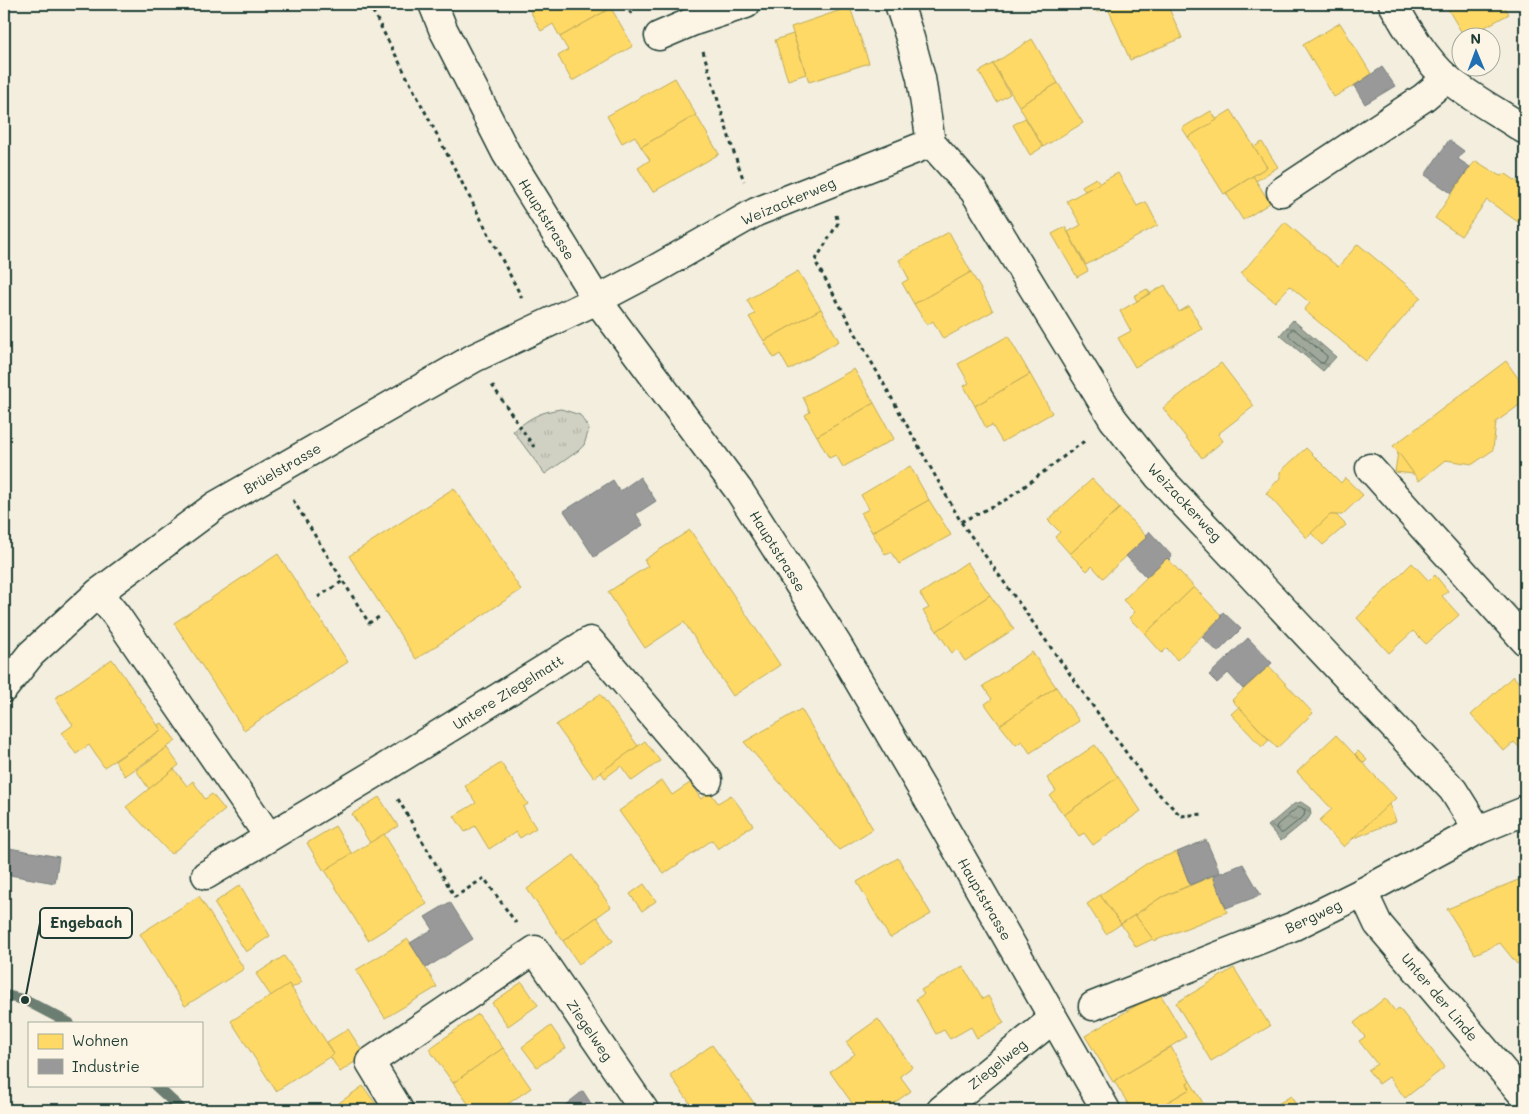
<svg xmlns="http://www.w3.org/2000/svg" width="1529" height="1114" font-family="Mali,sans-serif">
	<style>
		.park { fill: url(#park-tufts); stroke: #78877b }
		.water { fill: url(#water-ripples); stroke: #6c7d72 }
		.homes { fill: #ffd966; stroke: #bcaa57 }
		.industry { fill: #999; stroke: #747d7b }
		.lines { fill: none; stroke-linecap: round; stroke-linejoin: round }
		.shore { stroke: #53685d; stroke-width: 1 }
		.stream { stroke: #6c7d72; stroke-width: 11 }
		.minor-casing { stroke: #1f3d34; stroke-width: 31 }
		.major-casing { stroke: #1f3d34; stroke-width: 31 }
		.path { stroke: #1f3d34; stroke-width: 3; stroke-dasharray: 4 4; stroke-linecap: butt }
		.minor { stroke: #fcf5e5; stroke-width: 28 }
		.major { stroke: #fcf5e5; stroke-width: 28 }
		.labels { text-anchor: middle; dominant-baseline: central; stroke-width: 5; stroke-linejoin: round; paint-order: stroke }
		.street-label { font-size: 14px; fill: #1f3d34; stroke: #fcf5e5 }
		.leader { fill: none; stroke: #1f3d34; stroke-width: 2 }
		.callout-dot { fill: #1f3d34; stroke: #fcf5e5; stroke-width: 2 }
		.callout { fill: #fcf5e5; stroke: #1f3d34; stroke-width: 2 }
		.callout-label { font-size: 15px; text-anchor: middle; font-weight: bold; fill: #1f3d34 }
	</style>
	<defs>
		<pattern id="park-tufts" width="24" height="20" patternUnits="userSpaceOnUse" patternTransform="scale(1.25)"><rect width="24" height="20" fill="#d0d1c2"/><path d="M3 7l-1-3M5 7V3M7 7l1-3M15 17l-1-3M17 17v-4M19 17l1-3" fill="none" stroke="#b2b4a7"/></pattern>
		<pattern id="water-ripples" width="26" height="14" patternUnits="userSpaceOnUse" patternTransform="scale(1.25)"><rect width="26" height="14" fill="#a0a89b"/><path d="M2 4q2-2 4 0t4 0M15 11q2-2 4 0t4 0" fill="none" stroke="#828a7f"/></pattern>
	</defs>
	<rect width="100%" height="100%" fill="#f3eede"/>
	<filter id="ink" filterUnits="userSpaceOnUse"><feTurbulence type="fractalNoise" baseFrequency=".02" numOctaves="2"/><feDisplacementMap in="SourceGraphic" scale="10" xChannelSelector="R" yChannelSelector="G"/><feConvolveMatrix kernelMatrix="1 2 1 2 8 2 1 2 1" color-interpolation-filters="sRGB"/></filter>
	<g filter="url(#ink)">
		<!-- park -->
		<path class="park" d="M561,409L580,415L589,429L584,445L578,451L545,474L513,431C531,418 538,412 561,409Z"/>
		<!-- water -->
		<g class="water">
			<polygon points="1293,320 1336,357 1323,371 1280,335"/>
			<polygon points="1301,802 1310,808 1311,814 1308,819 1281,841 1268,826 1294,804"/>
		</g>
		<!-- homes -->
		<g class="homes">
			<polygon points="530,4 608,4 611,8 560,37 553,24 541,31 527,5"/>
			<polygon points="1094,4 1118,4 1097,12"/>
			<polygon points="1118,4 1167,4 1182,38 1130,60 1108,8"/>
			<polygon points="1445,4 1503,4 1509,14 1465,38"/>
			<polygon points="850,7 869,63 809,82 791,27"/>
			<polygon points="611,8 633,46 572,81 558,56 568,50 560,37"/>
			<polygon points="1340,23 1372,75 1334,97 1303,45"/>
			<polygon points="793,34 806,74 788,80 775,40"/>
			<polygon points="1032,39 1058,83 1019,106 993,64"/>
			<polygon points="993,64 1010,94 997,102 979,72"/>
			<polygon points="675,78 696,115 641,147 635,136 622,143 607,116"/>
			<polygon points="1058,83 1083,123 1043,147 1019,106"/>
			<polygon points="1231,110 1267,167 1224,194 1188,137"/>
			<polygon points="1211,111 1217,120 1188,137 1182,128"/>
			<polygon points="696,115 719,154 653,192 638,168 650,160 641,147"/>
			<polygon points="1025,118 1043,147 1030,155 1013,125"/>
			<polygon points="1262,142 1278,167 1256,181 1253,176 1267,167 1254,147"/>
			<polygon points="1476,161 1500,176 1506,174 1525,187 1525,227 1487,200 1461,236 1435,218 1470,167"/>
			<polygon points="1118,173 1137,206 1146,202 1158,225 1086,265 1068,232 1081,225 1067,201"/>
			<polygon points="1253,176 1270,203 1243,220 1226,193"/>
			<polygon points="1096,178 1100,183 1085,191 1082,186"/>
			<polygon points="1285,222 1338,267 1358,244 1421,297 1366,361 1304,310 1310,303 1290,286 1275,302 1241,274"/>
			<polygon points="1065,227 1088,271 1077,277 1052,234"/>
			<polygon points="949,232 971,272 914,304 902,283 909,279 899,260"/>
			<polygon points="798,271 821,309 764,341 749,317 755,314 747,300"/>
			<polygon points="971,272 993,311 943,339 933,321 927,325 914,304"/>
			<polygon points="1165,285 1179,312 1189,306 1202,329 1135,367 1118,338 1131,331 1120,311"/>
			<polygon points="1147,289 1150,293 1137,301 1134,296"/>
			<polygon points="821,309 839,341 789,370 780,354 774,358 764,341"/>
			<polygon points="1008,336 1030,374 975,406 964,386 969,383 958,364"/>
			<polygon points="1506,361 1525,388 1525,401 1496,422 1493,450 1473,464 1445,460 1419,481 1393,446"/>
			<polygon points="1221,363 1254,406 1218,434 1223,441 1202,458 1163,408"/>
			<polygon points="854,369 874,403 817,436 805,415 810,412 803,397"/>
			<polygon points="1030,374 1052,413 1002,442 992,425 986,428 975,406"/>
			<polygon points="874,403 894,439 843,467 836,455 829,458 817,436"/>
			<polygon points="1306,448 1341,483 1345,478 1363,495 1342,515 1330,515 1307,538 1266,493 1280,478 1280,472"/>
			<polygon points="1398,452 1414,474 1395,472"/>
			<polygon points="910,466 929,500 872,532 861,513 869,509 861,495"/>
			<polygon points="1092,479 1120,508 1070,554 1055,537 1060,532 1048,520"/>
			<polygon points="454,488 521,590 416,659 349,556"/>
			<polygon points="929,500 951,535 899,564 891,552 885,554 872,532"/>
			<polygon points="1120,508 1147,537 1103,578 1092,566 1087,571 1070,554"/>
			<polygon points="1330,515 1336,515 1346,525 1323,545 1311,533"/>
			<polygon points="690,530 780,665 733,696 684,622 645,648 608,592 648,566 644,560"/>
			<polygon points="278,554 348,662 244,730 174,623"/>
			<polygon points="1167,558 1194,587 1145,634 1129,618 1135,612 1123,600"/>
			<polygon points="967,562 990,595 937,631 923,611 929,608 920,594"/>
			<polygon points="1412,563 1429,581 1435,575 1448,591 1442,596 1459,615 1426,644 1413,631 1389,653 1357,618"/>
			<polygon points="1194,587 1222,616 1177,660 1167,648 1162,653 1145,634"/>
			<polygon points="990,595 1014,629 965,661 957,649 952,653 937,631"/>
			<polygon points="1032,652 1056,687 1000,725 985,704 992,699 983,686"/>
			<polygon points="112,659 161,730 104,767 89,745 76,754 62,733 73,725 55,698"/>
			<polygon points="1269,666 1313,713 1277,748 1232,700"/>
			<polygon points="1513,676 1525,690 1525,753 1514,742 1504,751 1471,715"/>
			<polygon points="1056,687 1079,721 1030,753 1022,741 1016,745 1000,725"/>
			<polygon points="600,694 638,746 594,778 556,725"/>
			<polygon points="1239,707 1269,740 1262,747 1231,714"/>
			<polygon points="801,709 873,829 839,850 744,742"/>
			<polygon points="162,723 176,741 125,776 115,761 161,730 158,725"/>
			<polygon points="1336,735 1396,798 1344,847 1319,821 1332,809 1297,772"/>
			<polygon points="645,741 660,761 632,781 621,766 605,778 601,772"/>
			<polygon points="1095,745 1118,777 1064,815 1050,796 1056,791 1047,778"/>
			<polygon points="167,748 179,765 149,789 136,770"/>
			<polygon points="1358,751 1367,760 1364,763 1355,754"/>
			<polygon points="501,763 528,804 523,807 536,828 520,838 516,832 489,849 475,826 465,832 454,816 476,803 465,786"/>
			<polygon points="174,769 187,786 193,781 205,799 212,794 225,810 171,854 126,807"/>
			<polygon points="1118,777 1141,811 1093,845 1084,833 1079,836 1064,815"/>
			<polygon points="662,780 672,795 690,783 701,799 710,792 718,803 731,795 753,825 718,849 712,840 664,874 619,811"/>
			<polygon points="379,797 398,826 370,843 352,814"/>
			<polygon points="1389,804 1396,821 1352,839"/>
			<polygon points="335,826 352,854 324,871 307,843"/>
			<polygon points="384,834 427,904 368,940 325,870"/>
			<polygon points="1177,852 1190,885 1160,898 1121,924 1100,895 1149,862"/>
			<polygon points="574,855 611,907 563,941 527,889"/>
			<polygon points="898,858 931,914 890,938 857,882"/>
			<polygon points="1213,876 1227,912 1154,941 1135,915 1160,898"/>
			<polygon points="1523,878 1525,881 1525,958 1517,964 1500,943 1475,954 1447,909"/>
			<polygon points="644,884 656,901 642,911 630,894"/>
			<polygon points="240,885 270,936 246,952 214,903"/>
			<polygon points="1100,895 1121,924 1106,934 1087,904"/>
			<polygon points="199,896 244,969 185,1006 140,934"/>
			<polygon points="1135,915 1153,939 1136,947 1121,924"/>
			<polygon points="597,917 613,941 579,964 563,941"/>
			<polygon points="408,939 437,987 385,1018 356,970"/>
			<polygon points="284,956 302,982 292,988 289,984 271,996 256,974"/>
			<polygon points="963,966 983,999 988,996 1004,1023 977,1038 971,1027 950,1039 944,1030 936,1034 916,999 924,994 921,990"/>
			<polygon points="1234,968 1270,1026 1211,1061 1176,1003"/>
			<polygon points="522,982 538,1005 508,1026 492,1003"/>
			<polygon points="289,984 334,1054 276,1091 231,1021"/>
			<polygon points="1159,992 1186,1037 1113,1082 1085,1036"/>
			<polygon points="1385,998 1395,1011 1399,1008 1445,1067 1405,1098 1389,1077 1379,1084 1368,1070 1377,1064 1359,1041 1365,1037 1354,1023"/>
			<polygon points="478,1014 503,1048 453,1083 429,1049"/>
			<polygon points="878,1019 912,1067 900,1076 911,1091 884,1110 857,1110 830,1072 855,1054 846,1042"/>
			<polygon points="551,1026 566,1048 537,1067 522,1047"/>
			<polygon points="348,1029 365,1055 340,1072 330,1056 334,1054 327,1042"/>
			<polygon points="712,1045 759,1110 695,1110 670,1075"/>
			<polygon points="1171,1047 1190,1081 1187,1083 1190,1089 1154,1110 1132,1110 1114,1081"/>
			<polygon points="503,1048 531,1088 499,1110 473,1110 453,1083"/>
			<polygon points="1190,1081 1207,1110 1154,1110 1190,1089 1187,1083"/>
			<polygon points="363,1086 380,1110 329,1110"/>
			<polygon points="1291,1096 1299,1110 1275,1110 1273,1107"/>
		</g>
		<!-- industry -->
		<g class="industry">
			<polygon points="1382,67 1395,86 1365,104 1354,86"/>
			<polygon points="1449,140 1464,151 1458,159 1470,167 1451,193 1425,175"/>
			<polygon points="640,477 656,501 636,514 643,525 594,557 564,511 613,480 620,491"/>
			<polygon points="1149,531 1172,556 1169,560 1167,558 1146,577 1126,556 1147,537 1145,535"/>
			<polygon points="1223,612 1241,629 1218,652 1202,637 1222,616 1220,615"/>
			<polygon points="1248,638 1272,663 1243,689 1228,673 1217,683 1209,675"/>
			<polygon points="1206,840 1220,872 1190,885 1177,852"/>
			<polygon points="9,848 59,857 55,883 4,874"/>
			<polygon points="1243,864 1261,895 1226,908 1213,876"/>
			<polygon points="450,902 473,939 426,968 410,943 433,929 425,917"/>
			<polygon points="583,1091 595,1110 559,1110"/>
		</g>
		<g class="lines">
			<!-- shore -->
			<g class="shore">
				<polygon points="1293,328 1327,356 1327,358 1324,363 1321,363 1289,336 1289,333"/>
				<polygon points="1301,807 1305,810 1304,816 1283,833 1280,833 1276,828 1277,825 1297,808"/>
			</g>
			<!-- stream -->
			<g class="stream">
				<polyline points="4,995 25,1000 69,1023"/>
				<polyline points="155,1085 182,1110"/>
			</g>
			<defs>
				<g id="minor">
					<polyline points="899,4 910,38 921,78 931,143 974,191 1113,419 1159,477 1453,790 1478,830"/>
					<path d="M1393,4C1405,26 1428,63 1448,79C1471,98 1500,113 1525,130"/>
					<polyline points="659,36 694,21 746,4"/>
					<polyline points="1281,192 1423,98 1447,78"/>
					<polyline points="1370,468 1525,641"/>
					<polyline points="98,593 116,615 269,837"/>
					<polyline points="4,688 31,654 98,593 215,506 474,358 597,300 654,270 756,212 931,143"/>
					<polyline points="206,875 381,770 590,641 708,780"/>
					<polyline points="1363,892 1378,924 1525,1097"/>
					<polyline points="1093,1006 1294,926 1363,892 1478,830 1525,811"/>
					<polyline points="399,1110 370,1062 535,950 644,1110"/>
					<polyline points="941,1110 1053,1019"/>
				</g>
				<polyline id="major" points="433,4 443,29 506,153 597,300 740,492 837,644 932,806 1106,1110"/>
			</defs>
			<!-- minor casing -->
			<use href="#minor" class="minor-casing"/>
			<!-- major casing -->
			<use href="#major" class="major-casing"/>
			<!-- path -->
			<g class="path">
				<polyline points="369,4 522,298"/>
				<polyline points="626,4 630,12 635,16"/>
				<polyline points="703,51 733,150 744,181"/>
				<polyline points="836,215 838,223 815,261 961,522 1148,783 1181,816 1203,814"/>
				<polyline points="492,385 534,447"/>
				<polyline points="293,500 369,623 379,617"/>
				<polyline points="961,522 1009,498 1087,439"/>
				<polyline points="318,597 343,581"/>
				<polyline points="398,799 455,897 484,878 516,923"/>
			</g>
			<!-- minor -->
			<use href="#minor" class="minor"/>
			<!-- major -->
			<use href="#major" class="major"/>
		</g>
	</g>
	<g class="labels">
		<!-- street labels -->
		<g class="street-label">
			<text transform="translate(788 201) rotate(-23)">Weizackerweg</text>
			<text transform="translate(547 219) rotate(58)">Hauptstrasse</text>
			<text transform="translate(282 468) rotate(-30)">Brüelstrasse</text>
			<text transform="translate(1185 502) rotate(47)">Weizackerweg</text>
			<text transform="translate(778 551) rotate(58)">Hauptstrasse</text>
			<text transform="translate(508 692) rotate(-32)">Untere Ziegelmatt</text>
			<text transform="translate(985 899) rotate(60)">Hauptstrasse</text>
			<text transform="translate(1313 916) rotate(-25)">Bergweg</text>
			<text transform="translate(1440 997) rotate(50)">Unter der Linde</text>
			<text transform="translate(590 1030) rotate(56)">Ziegelweg</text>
			<text transform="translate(997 1064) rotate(-39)">Ziegelweg</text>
		</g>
	</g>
	<!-- callouts -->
	<path class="leader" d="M25 1000L40 923"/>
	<circle class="callout-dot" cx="25" cy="1000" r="5"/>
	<rect class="callout" x="40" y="908" width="92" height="30" rx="5"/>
	<g class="callout-label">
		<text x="86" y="928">Engebach</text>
	</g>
	<!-- margin -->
	<rect width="1529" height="1114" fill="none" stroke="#fcf5e5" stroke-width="20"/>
	<rect x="10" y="10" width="1509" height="1094" fill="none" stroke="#1f3d34" stroke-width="2" filter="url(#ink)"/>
	<!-- legend -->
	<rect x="28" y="1022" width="175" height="65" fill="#fcf5e5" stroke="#a4ab9e"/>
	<rect x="38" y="1034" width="25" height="15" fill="#ffd966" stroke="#a4ab9e"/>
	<text x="72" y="1046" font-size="15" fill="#1f3d34">Wohnen</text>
	<rect x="38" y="1059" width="25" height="15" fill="#999999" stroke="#a4ab9e"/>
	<text x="72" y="1072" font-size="15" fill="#1f3d34">Industrie</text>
	<!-- north arrow -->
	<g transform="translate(1476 52) rotate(359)"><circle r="24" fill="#fcf5e5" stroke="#a4ab9e"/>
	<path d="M0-4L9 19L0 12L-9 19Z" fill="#1f6fb2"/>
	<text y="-8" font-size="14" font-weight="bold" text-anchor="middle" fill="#1f3d34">N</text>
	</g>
</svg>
